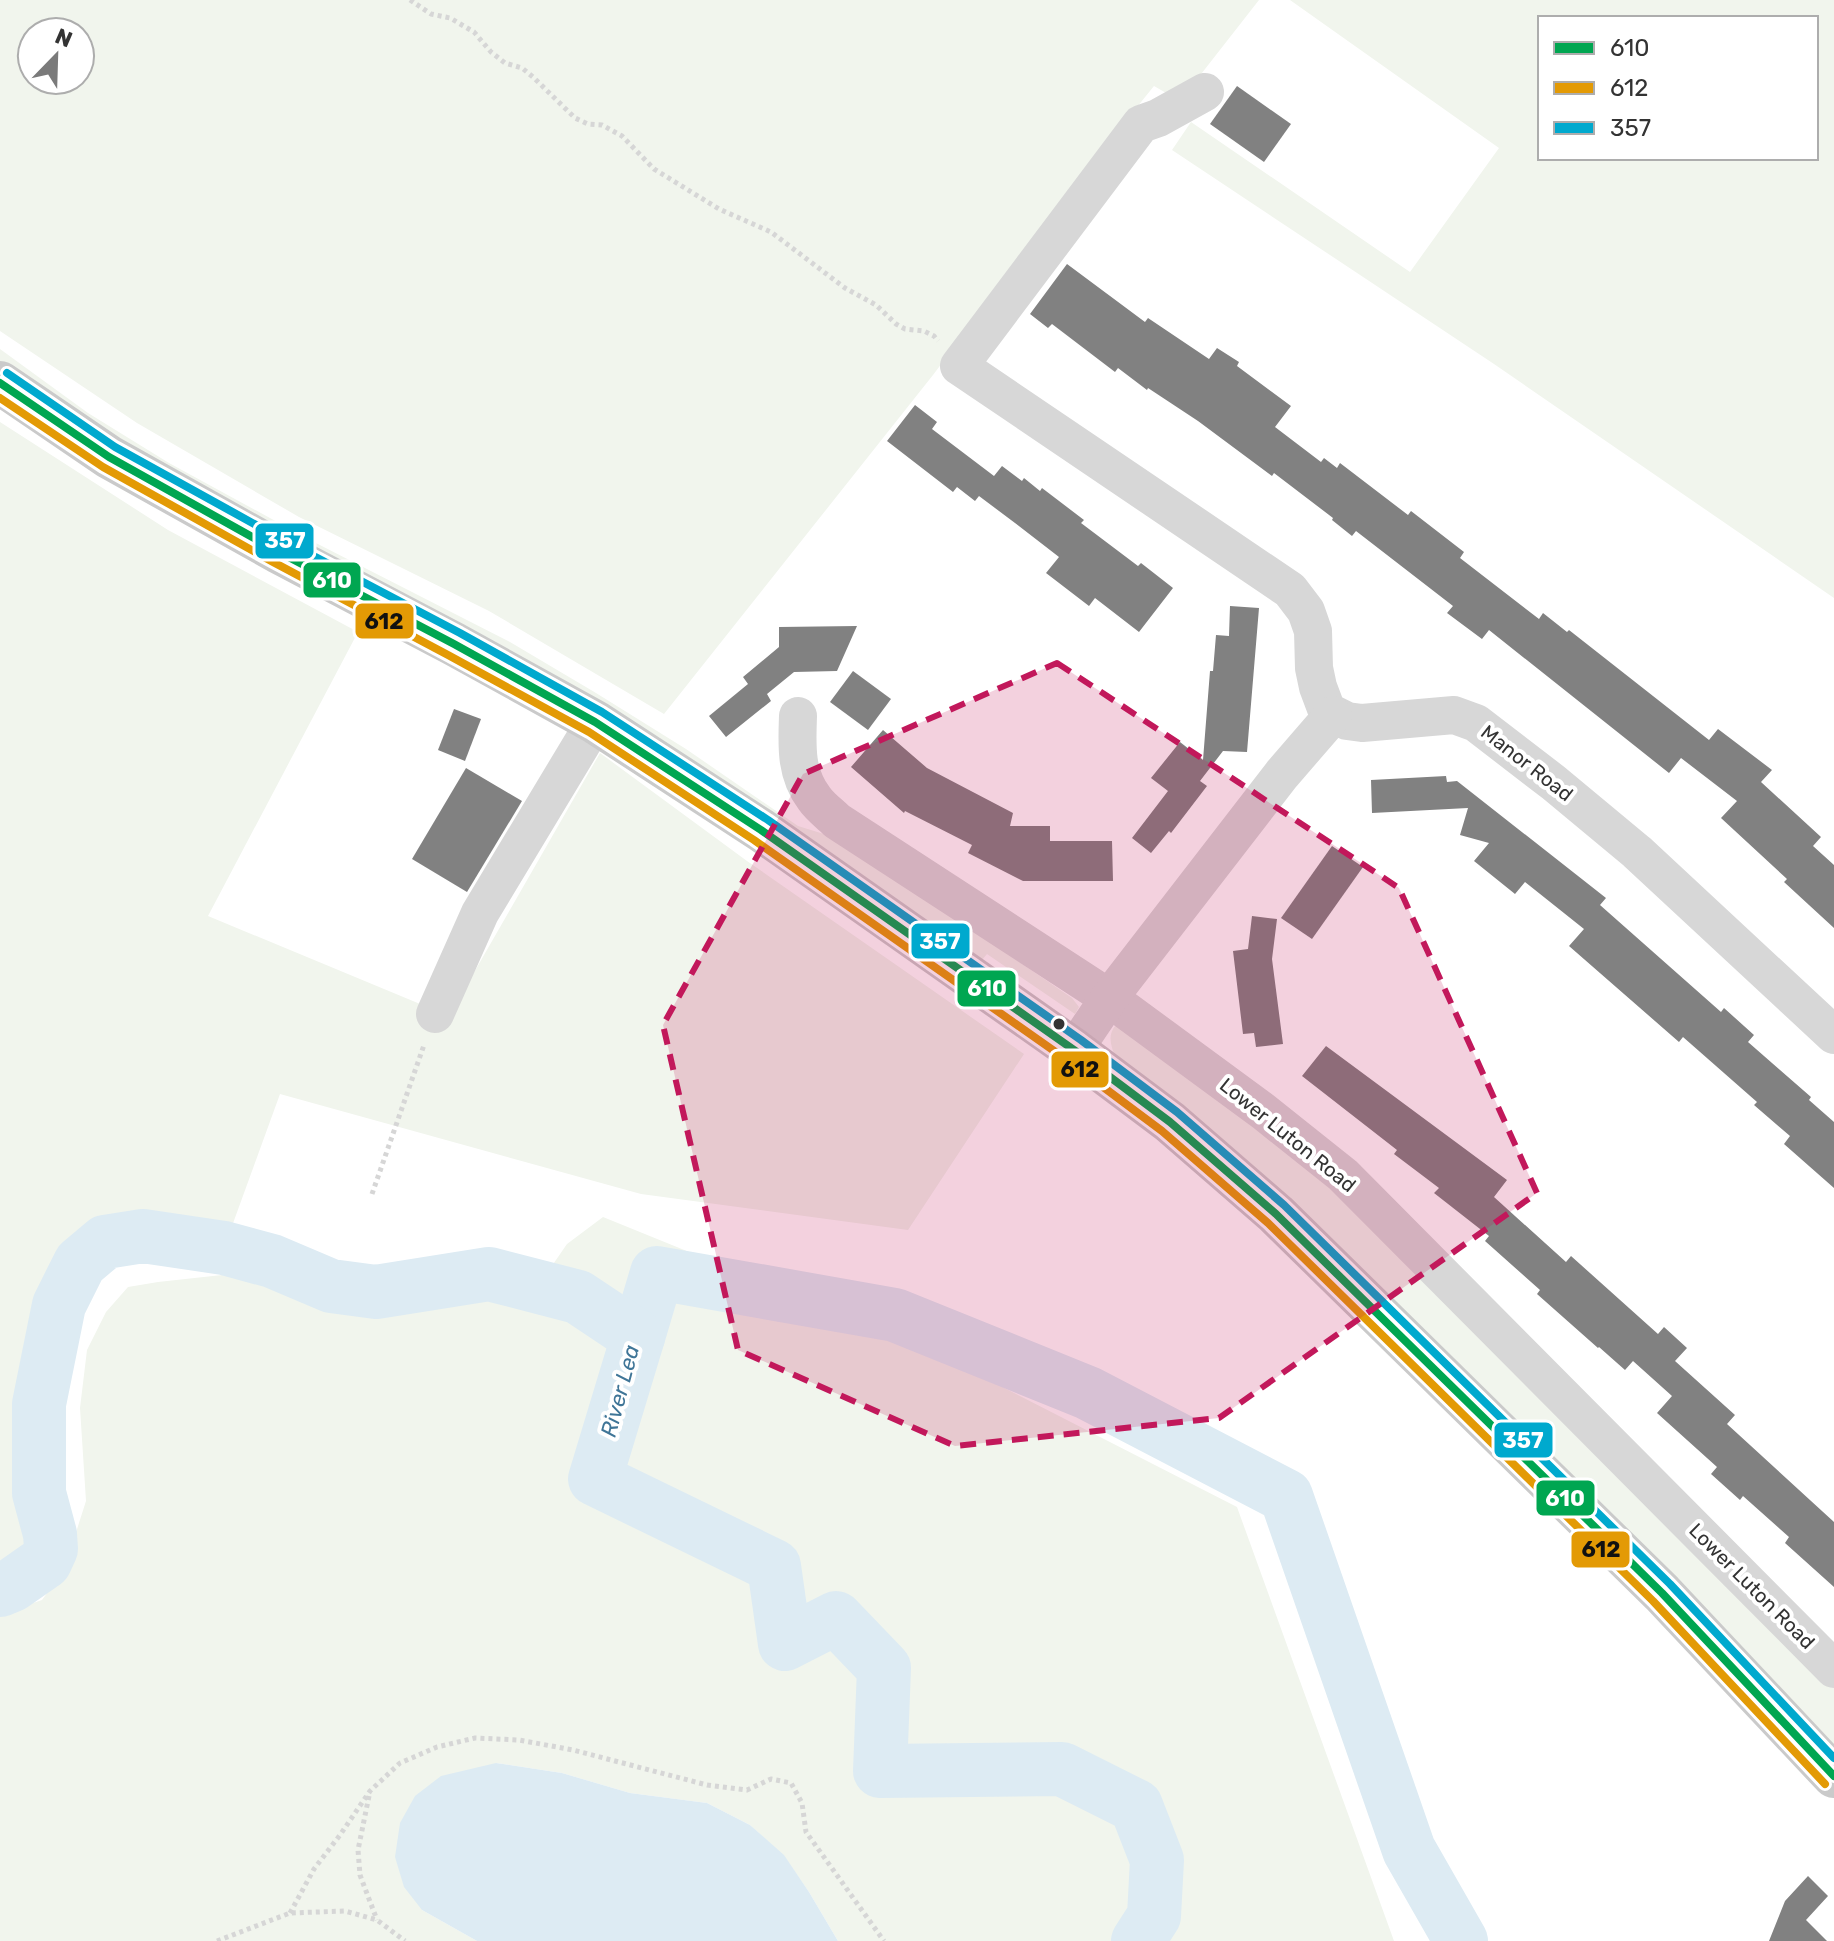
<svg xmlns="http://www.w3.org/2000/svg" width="1834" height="1941" font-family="Rubik,sans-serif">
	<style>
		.green { fill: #f1f5ed; fill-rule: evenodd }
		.water { fill: #ddebf3 }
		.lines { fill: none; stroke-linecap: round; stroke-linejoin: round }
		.river { stroke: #ddebf3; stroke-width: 54 }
		.building { fill: #818181 }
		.path { stroke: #d6d6d6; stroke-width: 5; stroke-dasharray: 4 4; stroke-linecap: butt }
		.minor { stroke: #d7d7d7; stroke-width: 38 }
		.major { stroke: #cacaca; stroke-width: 44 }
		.bus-1-casing { stroke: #fff; stroke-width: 14 }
		.bus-2-casing { stroke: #fff; stroke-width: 14 }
		.bus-3-casing { stroke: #fff; stroke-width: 14 }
		.bus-1 { stroke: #00a651; stroke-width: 8 }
		.bus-2 { stroke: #e39a05; stroke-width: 8 }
		.bus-3 { stroke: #00a9ce; stroke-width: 8 }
		.marked { fill: #c2185b; fill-opacity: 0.2; stroke: #c2185b; stroke-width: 6; stroke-dasharray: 16 10; stroke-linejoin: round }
		.bus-dot { fill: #333; stroke: #fff; stroke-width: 3 }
		.labels { text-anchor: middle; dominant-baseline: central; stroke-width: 8; stroke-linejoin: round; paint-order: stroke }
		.street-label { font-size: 20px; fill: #333; stroke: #fff }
		.water-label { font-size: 22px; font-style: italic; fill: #3f7597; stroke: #fff }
		.line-badge { stroke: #fff; stroke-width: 3 }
		.badge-label { font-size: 22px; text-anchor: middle; font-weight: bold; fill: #fff }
		.pale-badge-label { font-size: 22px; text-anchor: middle; font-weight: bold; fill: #111 }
	</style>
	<rect width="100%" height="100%" fill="#fff"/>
	<!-- green -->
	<g class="green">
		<path d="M0,0H1259L1180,101L1154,86L1095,159L933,375L664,714L489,611L299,517L137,423L0,331ZM32,32H80V80H32Z"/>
		<path d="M1290,0H1834V598L1494,364L1172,150L1191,122L1410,272L1499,148ZM1540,18H1816V158H1540Z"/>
		<polygon points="0,349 88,413 169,463 312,541 510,642 596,693 686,749 798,826 827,835 949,914 1072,998 1079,1007 1075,1014 987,954 981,961 202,494 0,365"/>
		<polygon points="0,422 168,530 358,632 208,916 449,1016 600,753 747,861 1024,1054 908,1230 641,1194 280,1094 224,1248 143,1236 105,1242 79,1263 59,1305 39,1404 39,1493 50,1534 51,1549 45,1562 12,1585 0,1590"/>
		<path d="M1116,1025L1333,1178L1834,1688V1755L1115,1057C1111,1045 1107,1035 1116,1025Z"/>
		<polygon points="603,1217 928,1349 1237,1507 1394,1941 838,1941 809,1892 784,1856 750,1825 707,1803 630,1793 562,1773 496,1763 422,1910 477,1941 0,1941 0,1614 42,1600 64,1570 86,1501 80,1408 87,1350 106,1312 128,1287 158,1282 222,1275 281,1281 321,1299 375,1306 421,1292 472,1283 520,1289 545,1298 547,1273 567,1244"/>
	</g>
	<!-- water -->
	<polygon class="water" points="496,1763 562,1773 630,1793 707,1803 750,1825 784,1855 809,1892 838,1941 477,1941 422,1910 404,1887 395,1857 400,1823 415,1796 441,1776"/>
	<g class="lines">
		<!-- river -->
		<g class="river">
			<polyline points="638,1337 657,1273 895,1315 1088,1393 1286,1496 1409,1850 1461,1941"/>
			<polyline points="0,1590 12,1585 45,1562 51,1549 50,1534 39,1493 39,1404 59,1305 80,1263 105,1242 143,1236 224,1248 272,1261 331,1286 376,1292 489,1274 578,1297 638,1337 595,1479 774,1566 785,1644 836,1618 884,1668 880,1771 1062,1769 1136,1806 1157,1860 1154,1916 1138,1941"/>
		</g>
	</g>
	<!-- building -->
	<g class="building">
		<polygon points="1237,86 1291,124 1264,162 1210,124"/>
		<polygon points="1067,264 1145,322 1148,318 1209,359 1217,348 1239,362 1237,366 1291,406 1275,427 1321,462 1324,458 1337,468 1340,463 1408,515 1411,511 1464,552 1460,558 1539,619 1543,613 1567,632 1569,630 1709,740 1718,729 1772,770 1761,782 1821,837 1813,846 1834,865 1834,928 1784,882 1787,879 1721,818 1737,801 1681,758 1669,773 1489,630 1482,639 1447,613 1453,606 1356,531 1352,536 1332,520 1333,518 1274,473 1272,476 1198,421 1148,388 1147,390 1118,368 1115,372 1052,324 1048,328 1030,314"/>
		<polygon points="915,405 937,422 932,429 994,476 1002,466 1022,481 1024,478 1040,491 1042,488 1084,520 1081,523 1138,566 1141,563 1173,588 1139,632 1095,598 1089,606 1046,573 1059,557 1015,523 979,496 975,501 957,487 953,492 887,441"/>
		<polygon points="1230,606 1259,608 1247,752 1223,751 1200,781 1207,786 1171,833 1169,831 1151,853 1132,838 1168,791 1151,778 1180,742 1203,760 1210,671 1213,671 1216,635 1229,636"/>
		<polygon points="857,626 837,671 794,672 767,694 771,701 726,737 709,716 748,684 743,677 779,647 779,627"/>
		<polygon points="853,671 891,699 868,730 830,702"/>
		<polygon points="454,709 481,719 465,761 438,750"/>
		<polygon points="883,730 927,768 1013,813 1010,826 1050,826 1050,841 1112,841 1113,881 1023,881 968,853 972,845 905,811 904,813 851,767"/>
		<polygon points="466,768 522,801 467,892 412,859"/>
		<polygon points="1446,776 1447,782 1457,781 1606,898 1600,905 1721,1012 1724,1008 1754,1035 1748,1042 1811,1097 1809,1100 1834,1122 1834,1188 1784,1144 1790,1136 1754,1105 1757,1102 1683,1037 1679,1042 1569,946 1584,929 1525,882 1515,894 1474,861 1489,843 1460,835 1468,808 1372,813 1371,780"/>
		<polygon points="1332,846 1363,867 1312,939 1281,918"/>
		<polygon points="1252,916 1277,919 1272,959 1283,1044 1256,1047 1254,1033 1243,1034 1233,951 1248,949"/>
		<polygon points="1326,1046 1507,1180 1494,1197 1566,1262 1571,1256 1658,1334 1664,1327 1687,1348 1675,1361 1735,1415 1727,1424 1834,1522 1834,1587 1785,1543 1789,1537 1743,1496 1740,1500 1711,1474 1717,1467 1657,1413 1672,1396 1633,1361 1625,1370 1599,1347 1598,1348 1537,1294 1540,1290 1485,1241 1489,1236 1434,1193 1439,1188 1394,1154 1397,1150 1302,1076"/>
		<polygon points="1808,1876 1828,1896 1806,1920 1827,1941 1769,1941 1785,1901"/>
	</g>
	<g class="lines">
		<!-- path -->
		<g class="path">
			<polyline points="410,0 431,14 450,18 474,32 491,52 505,63 522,68 533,77 575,118 588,124 602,125 622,136 654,169 719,209 771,232 845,288 876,305 896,324 905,329 924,331 934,336 938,341"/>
			<polyline points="372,1194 424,1045"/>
			<polyline points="369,1796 358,1850 360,1875 377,1920"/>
			<polyline points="290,1913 314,1869 340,1835 370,1791 400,1763 437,1747 475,1738 519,1740 573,1750 707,1785 747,1790 771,1779 791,1783 802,1803 806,1832 884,1941"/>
			<polyline points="217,1941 290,1913 345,1911 377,1920 405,1941"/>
		</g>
		<!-- minor -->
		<g class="minor">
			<polyline points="1205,92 1158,118 1141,124 959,366 1290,590 1306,611 1313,631 1314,668 1318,687 1327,711 1347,721 1362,723 1454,715 1476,723 1554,783 1637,852 1834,1035"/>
			<path d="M798,716C797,745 795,773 814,798C820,807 830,814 837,821L1109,998L1264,1112L1343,1175L1834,1669"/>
			<polyline points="435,1014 480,913 595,722"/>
			<polyline points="1074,1050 1109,998 1282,774 1333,715"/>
		</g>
		<!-- major -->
		<polyline class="major" points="0,383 109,457 279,552 454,644 595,722 761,830 1074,1050 1170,1122 1276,1214 1662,1593 1834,1776"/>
		<defs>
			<polyline id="bus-1" points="0,383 109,457 279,552 454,644 595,722 761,830 1074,1050 1170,1122 1276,1214 1662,1593 1834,1776"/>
			<polyline id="bus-2" points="0,398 103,467 273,562 448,655 589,732 754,840 1067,1060 1162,1131 1268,1223 1653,1601 1825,1784"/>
			<polyline id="bus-3" points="7,373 115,447 285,541 460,633 602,712 768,820 1081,1040 1177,1112 1284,1205 1670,1584 1834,1758"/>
		</defs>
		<!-- bus-1 casing -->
		<use href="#bus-1" class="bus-1-casing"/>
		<!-- bus-2 casing -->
		<use href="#bus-2" class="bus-2-casing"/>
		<!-- bus-3 casing -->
		<use href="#bus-3" class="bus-3-casing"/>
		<!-- bus-1 -->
		<use href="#bus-1" class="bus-1"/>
		<!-- bus-2 -->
		<use href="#bus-2" class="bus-2"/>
		<!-- bus-3 -->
		<use href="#bus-3" class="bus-3"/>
	</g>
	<!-- marked area -->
	<path class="marked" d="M1057,663L1399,888L1537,1193L1219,1418L955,1446L738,1350L663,1025L803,774Z"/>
	<!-- markers -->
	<circle class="bus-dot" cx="1059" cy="1024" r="7"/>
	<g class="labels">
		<!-- street labels -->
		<g class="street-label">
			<text transform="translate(1527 763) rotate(38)">Manor Road</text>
			<text transform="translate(1288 1135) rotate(39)">Lower Luton Road</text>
			<text transform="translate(1752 1586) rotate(45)">Lower Luton Road</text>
		</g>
		<!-- water labels -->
		<g class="water-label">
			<text transform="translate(620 1391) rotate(-75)">River Lea</text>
		</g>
	</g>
	<g class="line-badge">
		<rect x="254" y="522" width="61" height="38" rx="8" fill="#00a9ce"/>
		<rect x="302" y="561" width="60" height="38" rx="8" fill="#00a651"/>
		<rect x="354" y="602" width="61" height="38" rx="8" fill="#e39a05"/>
		<rect x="910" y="922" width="61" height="38" rx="8" fill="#00a9ce"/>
		<rect x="956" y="969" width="61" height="39" rx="8" fill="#00a651"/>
		<rect x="1050" y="1050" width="60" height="39" rx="8" fill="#e39a05"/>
		<rect x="1493" y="1421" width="61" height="38" rx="8" fill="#00a9ce"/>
		<rect x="1535" y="1479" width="61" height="38" rx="8" fill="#00a651"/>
		<rect x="1570" y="1530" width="61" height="39" rx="8" fill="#e39a05"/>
	</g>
	<g class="badge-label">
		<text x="285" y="548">357</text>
		<text x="332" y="588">610</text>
		<text x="940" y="949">357</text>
		<text x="987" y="996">610</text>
		<text x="1523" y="1448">357</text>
		<text x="1565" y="1506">610</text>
	</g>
	<g class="pale-badge-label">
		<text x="384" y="629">612</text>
		<text x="1080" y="1077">612</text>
		<text x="1601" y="1557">612</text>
	</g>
	<!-- legend -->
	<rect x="1538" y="16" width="280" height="144" fill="#ffffff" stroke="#adadad" stroke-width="2"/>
	<rect x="1554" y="42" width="40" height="12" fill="#00a651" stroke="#adadad" stroke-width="2"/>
	<text x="1610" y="56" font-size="24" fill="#333333">610</text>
	<rect x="1554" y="82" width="40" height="12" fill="#e39a05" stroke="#adadad" stroke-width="2"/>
	<text x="1610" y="96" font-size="24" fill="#333333">612</text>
	<rect x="1554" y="122" width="40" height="12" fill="#00a9ce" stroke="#adadad" stroke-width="2"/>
	<text x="1610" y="136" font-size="24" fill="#333333">357</text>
	<!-- north arrow -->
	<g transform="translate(56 56) rotate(23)"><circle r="38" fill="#ffffff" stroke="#adadad" stroke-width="2"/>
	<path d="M0-6L14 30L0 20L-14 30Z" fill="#7a7a7a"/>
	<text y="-12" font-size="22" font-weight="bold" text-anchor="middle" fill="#333333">N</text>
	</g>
</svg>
